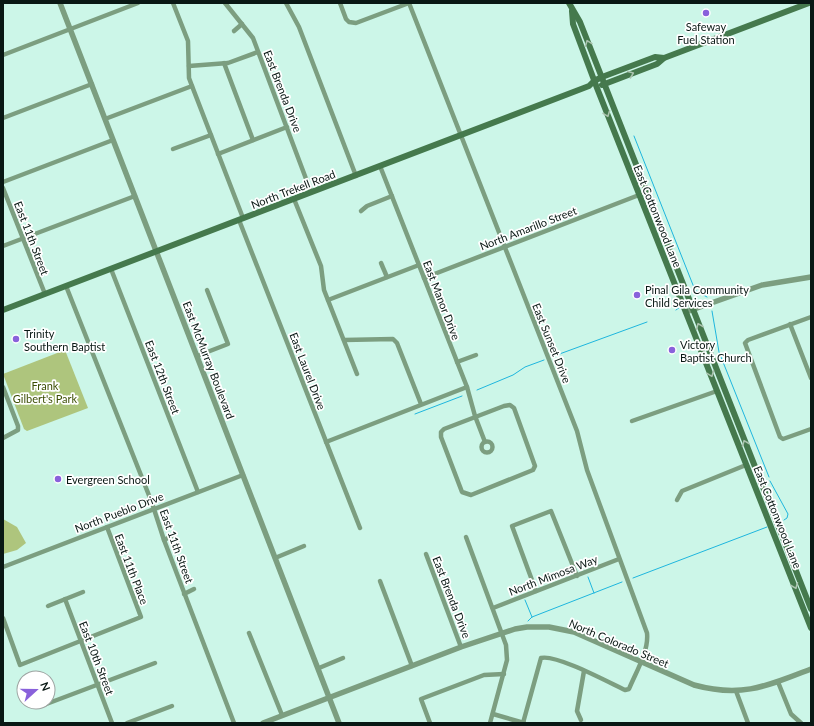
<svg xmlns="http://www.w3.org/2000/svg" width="814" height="726" font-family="Lato,sans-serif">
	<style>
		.green { fill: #aec57d }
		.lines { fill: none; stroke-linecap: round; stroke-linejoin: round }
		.stream { stroke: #1eb6de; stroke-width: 1 }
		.minor { stroke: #7c9e80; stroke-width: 4.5 }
		.tertiary { stroke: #7c9e80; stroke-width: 5.5 }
		.secondary { stroke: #45794d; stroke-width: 6 }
		.oneway { stroke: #abc3af }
		.poi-dot { fill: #8961db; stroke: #fff; stroke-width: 1.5 }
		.labels { text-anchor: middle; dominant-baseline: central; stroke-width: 3.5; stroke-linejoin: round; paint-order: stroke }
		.poi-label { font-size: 11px; fill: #091814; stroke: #fff; text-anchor: start }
		.street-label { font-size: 11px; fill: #091814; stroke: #fff }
		.park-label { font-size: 11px; fill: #3c4e04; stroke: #fff }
	</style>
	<rect width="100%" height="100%" fill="#ccf6e8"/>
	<!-- green -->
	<g class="green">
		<polygon points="65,350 88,408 27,431 24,429 3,374"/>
		<polygon points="3,519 17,527 26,543 17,550 3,554"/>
	</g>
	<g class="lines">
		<!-- stream -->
		<g class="stream">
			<polyline points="634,136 693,285 696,291 707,297"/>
			<polyline points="676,310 680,307"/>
			<polyline points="712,311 719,352 769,477"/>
			<polyline points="554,356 647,322"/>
			<polyline points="477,390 513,375 525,367 544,360"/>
			<polyline points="415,414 462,396"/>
			<polyline points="770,481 788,514 787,518 784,520"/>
			<polyline points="588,577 594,593"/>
			<polyline points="633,578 767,527"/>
			<polyline points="525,600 532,617"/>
			<polyline points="528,621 532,617 622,582"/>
		</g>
		<!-- minor -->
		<g class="minor">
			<polyline points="173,3 188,41 189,78 192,86 243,218"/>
			<polyline points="225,3 253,38 311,192"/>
			<polyline points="286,3 299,27 356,176"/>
			<polyline points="340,3 346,19 349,22 356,23 409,3"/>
			<path d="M409,3L577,431L587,470L647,633C649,651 636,672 629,689L625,690C608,682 556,654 541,658L523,723"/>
			<polyline points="234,31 242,24"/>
			<polyline points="3,55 138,3"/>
			<polyline points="224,63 253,140"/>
			<polyline points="189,66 228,63 258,52"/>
			<polyline points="3,118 92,84"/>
			<polyline points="105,119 192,86"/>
			<polyline points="173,149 211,135"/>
			<polyline points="218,154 287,127"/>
			<polyline points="380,166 467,387 475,416 485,442"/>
			<polyline points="3,182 113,140"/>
			<polyline points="3,188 45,294"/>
			<polyline points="294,199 321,266 324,290 357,374"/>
			<polyline points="361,211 367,206 392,196"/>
			<polyline points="239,220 360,528"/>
			<polyline points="3,246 135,196"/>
			<polyline points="381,263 387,277"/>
			<polyline points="111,269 198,492"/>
			<polyline points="424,278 639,195"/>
			<polyline points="66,286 152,503 164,540 234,723"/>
			<polyline points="328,300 419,265"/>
			<polyline points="811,317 748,340 745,343 780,437 783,439 811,429"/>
			<polyline points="790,324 811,378"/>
			<polyline points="344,340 393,339 397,343 421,404"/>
			<polyline points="197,356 228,344 207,290"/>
			<polyline points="457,362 476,355"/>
			<polyline points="3,387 18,426 18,430 3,438"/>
			<polygon points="510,405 514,408 535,466 533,470 471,495 462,492 441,437 441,432 444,429 504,406"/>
			<polyline points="632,421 717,391"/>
			<circle cx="487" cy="447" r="5.5"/>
			<polyline points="326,442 467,387"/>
			<polyline points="677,500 682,491 746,465"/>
			<polyline points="466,537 506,645 507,660 490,723"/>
			<polyline points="164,540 174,535"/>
			<polyline points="426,554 461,647"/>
			<polyline points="275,558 304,546"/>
			<polyline points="3,567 243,475"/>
			<polyline points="380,581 412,666"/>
			<polyline points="536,591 512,526 551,511 577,576"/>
			<polyline points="184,594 194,589"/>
			<polyline points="65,599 112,723"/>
			<polyline points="48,606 83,592"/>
			<polyline points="493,608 619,559"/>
			<polyline points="3,618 20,665 141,617 107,527"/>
			<polyline points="249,633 282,715"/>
			<polyline points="319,668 343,658"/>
			<polyline points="778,682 791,714 801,723"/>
			<polyline points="736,691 748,723"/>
			<polyline points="41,706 155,663"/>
			<polyline points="493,714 524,723"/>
			<polyline points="581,720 577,711 584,671"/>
			<polyline points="127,723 172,706"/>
			<polyline points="430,723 421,699 484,675 504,674"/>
		</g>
		<!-- tertiary -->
		<g class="tertiary">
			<polyline points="60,3 339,723"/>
			<polyline points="686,312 762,285 811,277"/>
			<path d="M263,723L461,647L515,629L527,627H549L574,632L694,685C742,698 767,686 811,669"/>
		</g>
		<!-- secondary -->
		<g class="secondary">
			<polyline points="569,3 580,22 811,609"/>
			<polyline points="572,11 573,24 597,88 811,628"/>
			<polyline points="602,85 657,64 664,58 809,3"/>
			<polyline points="3,310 589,86 594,81 602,77 655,57 664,58"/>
		</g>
	</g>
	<!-- one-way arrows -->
	<defs><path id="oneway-chevron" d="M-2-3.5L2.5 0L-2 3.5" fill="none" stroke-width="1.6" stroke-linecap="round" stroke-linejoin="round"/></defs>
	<g class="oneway">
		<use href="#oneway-chevron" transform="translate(588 43) rotate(-111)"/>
		<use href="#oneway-chevron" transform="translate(631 74) rotate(-21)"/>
		<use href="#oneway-chevron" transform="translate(607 114) rotate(69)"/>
		<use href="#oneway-chevron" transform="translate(699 326) rotate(-112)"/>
		<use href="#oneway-chevron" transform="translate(711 374) rotate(69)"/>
		<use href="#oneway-chevron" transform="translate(745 443) rotate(-112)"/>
		<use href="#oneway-chevron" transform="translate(795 586) rotate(68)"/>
	</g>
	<!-- markers -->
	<g class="poi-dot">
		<circle cx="706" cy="13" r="4"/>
		<circle cx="637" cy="295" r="4"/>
		<circle cx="16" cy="339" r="4"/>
		<circle cx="672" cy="350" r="4"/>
		<circle cx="58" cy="479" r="4"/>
	</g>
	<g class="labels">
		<!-- poi labels -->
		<g class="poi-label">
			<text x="706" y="26" text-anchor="middle">Safeway<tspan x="706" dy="13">Fuel Station</tspan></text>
			<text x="645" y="289">Pinal Gila Community<tspan x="645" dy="13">Child Services</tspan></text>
			<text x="24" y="333">Trinity<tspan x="24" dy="13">Southern Baptist</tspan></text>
			<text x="680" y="344">Victory<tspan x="680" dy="13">Baptist Church</tspan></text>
			<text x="66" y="479">Evergreen School</text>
		</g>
		<!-- street labels -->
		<g class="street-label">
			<text transform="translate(283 91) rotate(69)">East Brenda Drive</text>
			<text transform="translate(293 189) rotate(-21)">North Trekell Road</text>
			<text transform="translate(658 216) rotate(68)">East Cottonwood Lane</text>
			<text transform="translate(528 228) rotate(-21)">North Amarillo Street</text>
			<text transform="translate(32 238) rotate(69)">East 11th Street</text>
			<text transform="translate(442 300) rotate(69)">East Manor Drive</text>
			<text transform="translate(552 343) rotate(68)">East Sunset Drive</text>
			<text transform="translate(209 360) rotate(69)">East McMurray Boulevard</text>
			<text transform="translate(308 371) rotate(69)">East Laurel Drive</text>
			<text transform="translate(163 377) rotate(69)">East 12th Street</text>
			<text transform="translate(119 512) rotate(-21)">North Pueblo Drive</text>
			<text transform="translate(778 517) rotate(68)">East Cottonwood Lane</text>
			<text transform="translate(177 546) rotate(70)">East 11th Street</text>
			<text transform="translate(132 569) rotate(69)">East 11th Place</text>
			<text transform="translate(553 575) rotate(-21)">North Mimosa Way</text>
			<text transform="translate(452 597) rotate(69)">East Brenda Drive</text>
			<text transform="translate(619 643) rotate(23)">North Colorado Street</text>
			<text transform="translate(97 658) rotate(69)">East 10th Street</text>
		</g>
		<!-- park labels -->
		<g class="park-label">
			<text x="45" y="385">Frank<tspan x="45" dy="13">Gilbert's Park</tspan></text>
		</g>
	</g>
	<!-- border -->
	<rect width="814" height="726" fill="none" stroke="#091814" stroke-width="8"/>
	<!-- north arrow -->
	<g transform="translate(36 690) rotate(69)"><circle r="19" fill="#ffffff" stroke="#9da3a1"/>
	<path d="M0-3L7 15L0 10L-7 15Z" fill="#8961db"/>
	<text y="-6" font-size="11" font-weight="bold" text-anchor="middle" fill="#091814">N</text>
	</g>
</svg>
